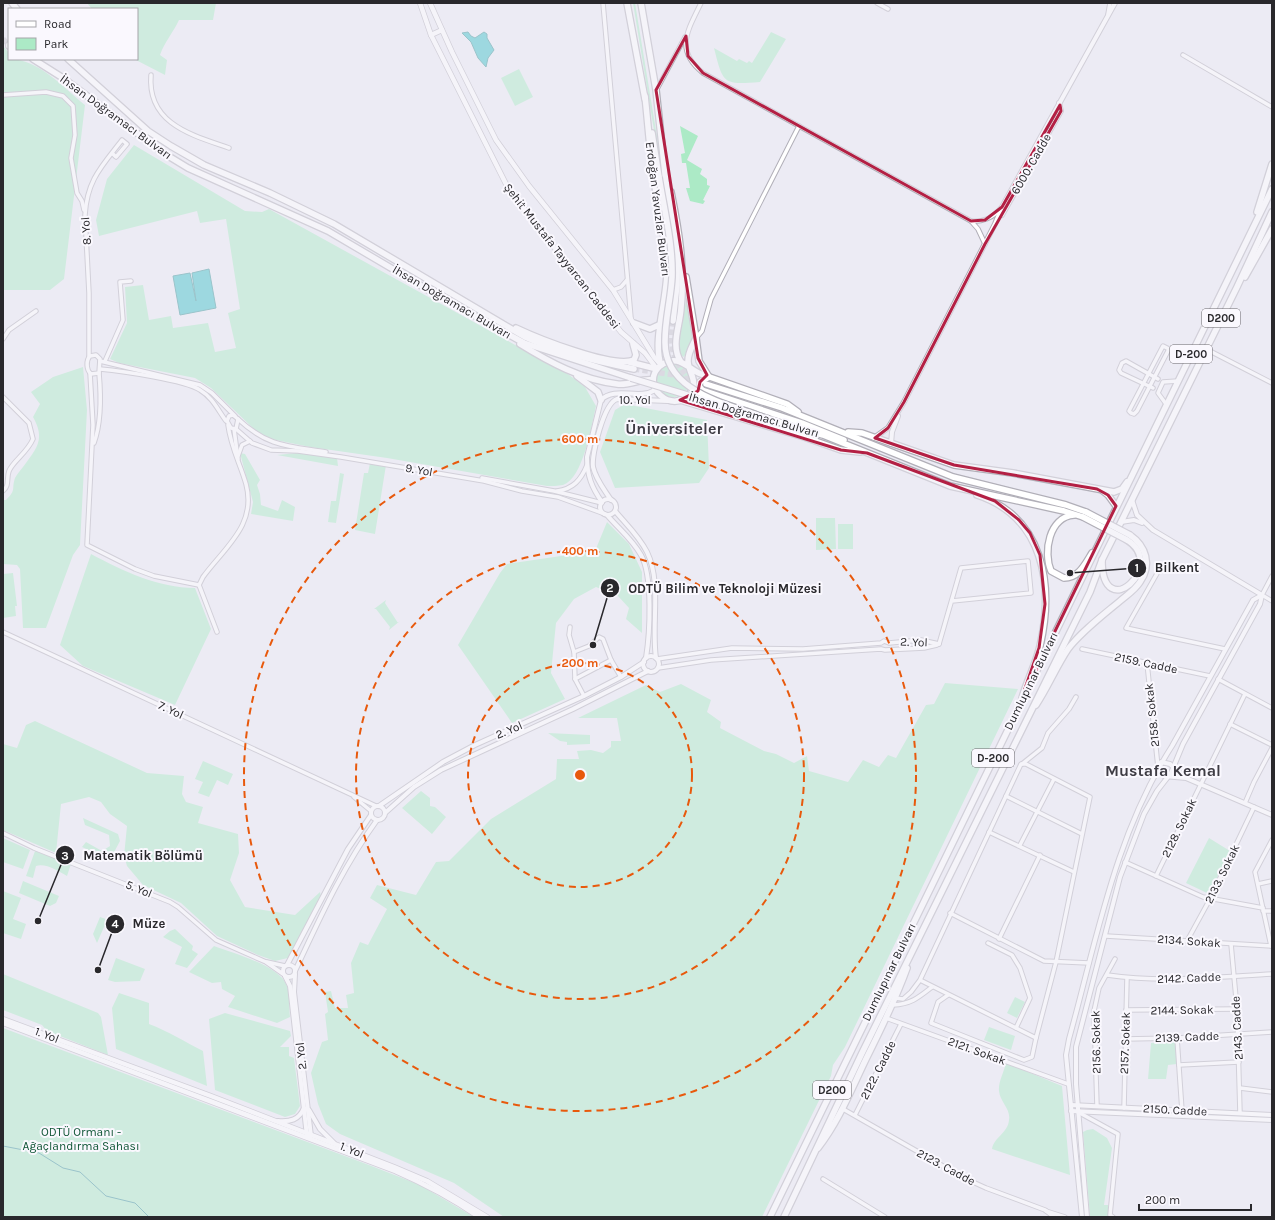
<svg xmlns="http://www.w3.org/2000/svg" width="1275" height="1220" font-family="Karla,sans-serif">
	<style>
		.green { fill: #aceac6 }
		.water { fill: #3cc2c7; stroke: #369498 }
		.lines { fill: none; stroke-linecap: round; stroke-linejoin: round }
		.stream { stroke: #369498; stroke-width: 1 }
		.primary-tunnel { stroke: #c5c4cc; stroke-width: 5.5; stroke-dasharray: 5.5 3; stroke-linecap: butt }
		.minor-casing { stroke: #b1afb8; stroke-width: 5.5 }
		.tertiary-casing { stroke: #b1afb8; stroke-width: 6 }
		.secondary-casing { stroke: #b1afb8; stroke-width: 6 }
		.primary-casing { stroke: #b1afb8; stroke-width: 8 }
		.trunk-casing { stroke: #b1afb8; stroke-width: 8 }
		.minor { stroke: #fff; stroke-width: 3.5 }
		.tertiary { stroke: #fff; stroke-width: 4 }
		.secondary { stroke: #fff; stroke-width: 4.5 }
		.primary { stroke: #fff; stroke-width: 5.5 }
		.trunk { stroke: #fff; stroke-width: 5.5 }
		.primary-bridge-casing { stroke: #b1afb8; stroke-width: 8; stroke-linecap: butt }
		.primary-bridge { stroke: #fff; stroke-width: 5.5 }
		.marked { fill: none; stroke: #b32044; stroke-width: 3; stroke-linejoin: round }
		.ring { fill: none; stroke: #e8590c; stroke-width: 2; stroke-dasharray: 7 5 }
		.labels { text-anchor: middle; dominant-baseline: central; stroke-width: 4; stroke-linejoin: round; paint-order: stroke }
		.shield { fill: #faf8fe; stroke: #68666b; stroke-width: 1 }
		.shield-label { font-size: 11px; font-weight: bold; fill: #29282c }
		.street-label { font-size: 12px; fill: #29282c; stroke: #faf8fe }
		.park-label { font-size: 12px; fill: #105636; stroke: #faf8fe }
		.district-label { font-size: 16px; font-weight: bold; fill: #3e3c44; stroke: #faf8fe }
		.centre { fill: #e8590c; stroke: #faf8fe; stroke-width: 2 }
		.ring-label { font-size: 12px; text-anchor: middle; font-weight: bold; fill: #e8590c; stroke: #faf8fe; stroke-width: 4; stroke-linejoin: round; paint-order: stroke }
		.leader { fill: none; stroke: #29282c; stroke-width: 1.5 }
		.callout-dot { fill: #29282c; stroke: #faf8fe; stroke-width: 1.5 }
		.mark-label { font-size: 12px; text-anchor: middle; font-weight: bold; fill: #fff }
		.callout-label { font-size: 13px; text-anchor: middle; font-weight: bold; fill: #29282c; stroke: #faf8fe; stroke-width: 4; stroke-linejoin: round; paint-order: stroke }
	</style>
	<rect width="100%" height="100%" fill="#ecebf4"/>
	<!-- green -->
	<g class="green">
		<path d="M87,3H216L213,20H179C173,33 165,41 160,55L167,60L165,75L134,59H137V9H92Z"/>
		<polygon points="633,3 635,3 664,179 662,179"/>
		<path d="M771,32L786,39L760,82C723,85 723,84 714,48L737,61L739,59L747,63L749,61L752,63Z"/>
		<path d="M3,46L9,53V59C39,59 64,88 85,105L64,279L50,290H3Z"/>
		<polygon points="519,69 533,97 515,106 501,78"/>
		<polygon points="680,126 698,136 687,160 702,169 700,174 707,179 707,185 710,186 703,200 705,201 703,204 690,201 686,188 690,188 686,163 682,163 681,154 685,153"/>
		<path d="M134,145L245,211L262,212L269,209L568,374L585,387L596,406C592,424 583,479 563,485C558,486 552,486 547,486L387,458L310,447L271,439L256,431L211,388L195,378L119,363L110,359L127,323L125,287L143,285L149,320L171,316L173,328L208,323L215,352L236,348L228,313L240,309L226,219L200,223L197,211L99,236L96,220L107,179Z"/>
		<path d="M686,299H687L692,339L684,357L680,355C676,341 684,316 686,299Z"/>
		<circle cx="673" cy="380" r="17"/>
		<path d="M83,367L87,410L80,545L73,555L46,628H23L20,569L17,565L3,564V500H6C17,489 11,490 15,478C17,474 20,471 23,467C36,449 46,440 33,417L40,404L31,392L53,377Z"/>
		<polygon points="625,404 707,420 709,468 699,483 615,488 600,452 615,410"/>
		<polygon points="306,452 337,458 338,466 277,455"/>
		<polygon points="240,453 245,454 260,480 257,485 260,494 261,505 278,511 282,500 295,507 293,521 251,514 253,502"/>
		<polygon points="370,463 386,465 375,534 355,530 364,473 368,473"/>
		<polygon points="340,473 344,474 336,523 328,522 331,501 336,501"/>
		<polygon points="816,518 835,518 836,549 816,550"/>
		<polygon points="607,522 629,544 642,572 642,633 626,619 629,608 618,596 596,587 574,599 556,623 551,673 565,699 512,723 458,645 500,573 507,564 595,551"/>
		<rect x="838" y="524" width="15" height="25"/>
		<path d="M91,554C123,571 159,588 195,588L211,629L175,705L83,666L60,645Z"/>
		<polygon points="13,573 17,606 15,606 16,616 3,618 3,574"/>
		<polygon points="386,600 385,603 398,623 400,621 389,630 390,627 376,609 374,609"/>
		<polygon points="945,683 1018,689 845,1047 833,1065 831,1076 762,1217 504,1217 454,1183 340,1134 326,1124 318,1104 311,1073 322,1042 328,1040 325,1014 328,1012 325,992 331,991 335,1008 348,1008 346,995 354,993 351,963 360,942 368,945 387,909 370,898 377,885 416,895 436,862 449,861 491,819 556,779 557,759 579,759 577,751 591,750 603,753 611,747 611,741 621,741 617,718 578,718 646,685 660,692 681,684 711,700 707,712 721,722 720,728 764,751 776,754 794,763 807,756 809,771 848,782 863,760 879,767 888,755 896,758 926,705 934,704"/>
		<polygon points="35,721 147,773 184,776 182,794 186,802 203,807 198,823 238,834 239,853 230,880 245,907 295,915 320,892 321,897 288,958 275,961 258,955 217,936 181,903 143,885 127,866 124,856 127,826 110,814 101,802 89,797 61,804 56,853 3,830 3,744 17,748 26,725"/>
		<polygon points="548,733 590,735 590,744 567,745 567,742 560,741"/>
		<polygon points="203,761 233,774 228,785 217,780 209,797 198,793 203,782 195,779"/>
		<polygon points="421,791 430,798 430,806 435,807 446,817 432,834 402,808"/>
		<polygon points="83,818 118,834 120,841 110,860 82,847 86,842 102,851 110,846 109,835 85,825"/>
		<polygon points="3,838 30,850 23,869 3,862"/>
		<polygon points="1209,838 1230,851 1209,894 1186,883"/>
		<path d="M35,851L71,864L67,876C58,871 46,863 36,866L33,878L26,876Z"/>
		<polygon points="23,881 59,896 56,903 50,906 19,893"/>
		<polygon points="3,891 21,898 13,919 26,924 21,939 3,933"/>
		<polygon points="100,917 124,925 120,934 104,927 97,943 93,934"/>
		<polygon points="175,929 193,946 192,950 198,954 187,968 175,964 182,947 163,937 170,931"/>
		<path d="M214,946C233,953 281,966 287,986C290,995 289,1008 290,1017L277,1023L228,1007L235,996L222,989L221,982L212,983L189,972Z"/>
		<polygon points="116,958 145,969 140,981 115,982 108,980"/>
		<polygon points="3,974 98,1013 101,1017 108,1055 47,1031 42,1025 3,1010"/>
		<path d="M119,993L149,1003V1024C168,1031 185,1042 203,1051L207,1086L116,1049L112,1008Z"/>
		<polygon points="1015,997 1025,1002 1017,1018 1007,1013"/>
		<polygon points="225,1013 290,1031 291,1036 280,1047 289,1047 289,1056 294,1058 300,1106 295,1114 285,1117 215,1090 209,1019"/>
		<polygon points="989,1027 1015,1036 1011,1050 984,1040"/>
		<polygon points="3,1028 369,1165 420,1185 474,1217 3,1217"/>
		<polygon points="1176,1042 1177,1064 1168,1065 1166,1079 1148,1079 1151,1043"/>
		<path d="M1006,1063L1062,1086L1070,1175L992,1149C994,1137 1008,1133 1009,1120C1011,1109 1000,1102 999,1091C998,1082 1004,1072 1006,1063Z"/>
		<polygon points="1093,1129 1107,1138 1112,1148 1104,1205 1108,1205 1109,1217 1090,1217 1083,1132 1087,1130"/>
	</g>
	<!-- water -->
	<g class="water">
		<polygon points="468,32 471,36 475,38 484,32 487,34 487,38 494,50 488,58 486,67 478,58 471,42 462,33"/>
		<polygon points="209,269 216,308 180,315 173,276 190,273 196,301 192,273"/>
	</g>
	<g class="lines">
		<!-- stream -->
		<polyline class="stream" points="3,1146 39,1153 63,1168 80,1172 106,1196 135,1203 149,1217"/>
		<!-- primary-tunnel -->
		<g class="primary-tunnel">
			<polyline points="3,39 9,45"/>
			<path d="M673,321C670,347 671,358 689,379"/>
			<polyline points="634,369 675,375 703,384"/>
		</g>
		<defs>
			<g id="minor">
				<polyline points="603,3 631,318"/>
				<path d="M701,3C688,30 674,50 703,73L971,221L978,229L985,244"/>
				<polyline points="877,3 888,9"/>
				<polyline points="1108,14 1110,3"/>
				<polyline points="1183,55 1272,107"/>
				<path d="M151,75C147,124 192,135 229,148"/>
				<polyline points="657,89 685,37"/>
				<polyline points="3,95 46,92 63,96 73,106 75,135 71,158 77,193 82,201 84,210"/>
				<path d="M971,221C982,222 993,218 1000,209"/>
				<polyline points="613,290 621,287 627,280"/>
				<polyline points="696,338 702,331 711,299 799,126"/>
				<polyline points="3,339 9,330 36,311"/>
				<polygon points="1163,346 1169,349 1137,411 1134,414 1131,413 1129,411"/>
				<polyline points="1206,349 1272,383"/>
				<path d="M96,355L100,359L99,373L91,374C86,370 86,360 90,356Z"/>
				<path d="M89,356V293L85,215C87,180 102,166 122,140L127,144L116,157L112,153"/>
				<polyline points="100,361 200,385 212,393 235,416"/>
				<polyline points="105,361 123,320 120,282 131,281"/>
				<path d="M100,369C121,371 185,380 200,390C212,397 218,410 226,421"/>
				<polyline points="90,373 93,425 87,545 135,569 154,576 199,585"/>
				<polyline points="1153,388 1121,373 1119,370 1122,363 1126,361 1158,379"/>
				<path d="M3,397L29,423L33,439C27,453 13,461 9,471C6,479 10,485 3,491"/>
				<polyline points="1166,404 1158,393 1163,382 1178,381"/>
				<path d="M238,419C268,447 288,446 326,452"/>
				<polyline points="234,429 238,459"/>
				<polyline points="236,429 238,419 233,415 229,416 227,421 231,428 236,429 252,443 271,450 298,451 341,457 484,481 522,491 558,497 605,514"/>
				<path d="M94,443C102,421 101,395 99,373"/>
				<polyline points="238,456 242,445 250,441"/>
				<polyline points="482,478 554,491 602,503"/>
				<path d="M557,491C573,489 581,480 587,465"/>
				<polyline points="1159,570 1126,628 1225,649"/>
				<polyline points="1272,576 1262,595 1272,601"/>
				<polyline points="570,627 569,635 574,652 575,679 584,696"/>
				<polyline points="3,632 376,806"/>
				<path d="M217,632L199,585L203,577C225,547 257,525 246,484C240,463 231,448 228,425"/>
				<polyline points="939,644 961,568 1028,561 1031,593 952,601"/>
				<polyline points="1082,649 1210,676"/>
				<polyline points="574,652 589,646 599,637 603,639 611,660"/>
				<polyline points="657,659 732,648 803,649 881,643 884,641 889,643 921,640 939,644"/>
				<polyline points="1147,663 1158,767"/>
				<polyline points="658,668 711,660 881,649 885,650 924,648 937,645"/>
				<polyline points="575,679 611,660 621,677"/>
				<polyline points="1218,679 1272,708"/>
				<polyline points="1230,724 1272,745"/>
				<polyline points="1022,764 1042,748 1048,733 1069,709 1076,697"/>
				<polyline points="1006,796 1082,834"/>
				<polyline points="354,797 371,811"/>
				<polyline points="1245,803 1254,782 1272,748"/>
				<polyline points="989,832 1074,872"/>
				<polyline points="3,833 34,848 170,902 178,907 216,940 266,962 283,974"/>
				<polyline points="1020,845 1054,779"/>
				<polyline points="1125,862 1203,897 1263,908"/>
				<polyline points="1156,876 1245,694"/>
				<polyline points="1258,884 1272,881"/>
				<polyline points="1263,911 1272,911"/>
				<polyline points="950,913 1044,961 1089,963"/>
				<polyline points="1106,936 1272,946"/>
				<polyline points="999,939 1040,855"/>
				<polyline points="1187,941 1210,899 1254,807"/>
				<polyline points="988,943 1012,955 1020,968 1030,998 1016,1028"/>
				<polyline points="1231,944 1237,1009 1240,1113"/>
				<polyline points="1271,946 1255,872 1272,840"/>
				<polyline points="267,962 285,966"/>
				<path d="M1107,975C1162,983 1217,977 1272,974"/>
				<polyline points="948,995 938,1002 931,1023 1024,1060 1032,1057 1036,1038"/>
				<polyline points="895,998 903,999 911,992 920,980 1021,764 1026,764 1090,797 1056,962 1036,1038 920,980"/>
				<path d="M893,1005C911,1004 918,998 932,987"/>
				<polyline points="1126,1010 1237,1009"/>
				<polyline points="886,1018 1068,1084"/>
				<polyline points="1177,1038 1182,1111"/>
				<polyline points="1125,1039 1177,1038 1272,1032"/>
				<polyline points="1179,1065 1239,1062"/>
				<polyline points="1240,1088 1272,1092"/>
				<polyline points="1097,1106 1094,1011 1099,988 1115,959"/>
				<polyline points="1124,1108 1127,978"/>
				<polyline points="843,1109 964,1178 986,1188 1045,1210 1054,1217"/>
				<polyline points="1078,1112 1118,1134 1110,1215 1113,1217"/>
				<polyline points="855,1115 901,1024"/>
				<polyline points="823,1179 885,1217"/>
				<polyline points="1046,1211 1065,1217"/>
			</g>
			<g id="tertiary">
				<polyline points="1002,215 1061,111 1059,103"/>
				<polyline points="874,438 888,428 904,402 995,224 1002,207 1115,3"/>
				<polyline points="891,444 892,432 898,416"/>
				<circle cx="608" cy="507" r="8"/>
				<path d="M611,500C604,489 596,480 593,467C591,455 604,403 617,399L668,401"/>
				<polyline points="1132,500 1137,515 1153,530 1262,595"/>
				<path d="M602,502C592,488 587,476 587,457L601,400C615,386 639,400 655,390"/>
				<path d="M615,511C626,524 639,536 647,552C662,583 651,624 656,658"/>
				<path d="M607,515C618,528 632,539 641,555C653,576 650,633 646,658"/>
				<polyline points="1121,522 1134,520 1142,523"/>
				<circle cx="651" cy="664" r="8"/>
				<polyline points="1161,762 1170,764 1184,777"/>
				<polyline points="1156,771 1164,776 1186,778 1272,815"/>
				<polyline points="379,806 443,762 475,745 584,696 621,677 644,662"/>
				<circle cx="378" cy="813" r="7"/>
				<polyline points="385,813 414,787 441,770 573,709 648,671"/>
				<circle cx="289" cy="971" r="6"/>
				<polyline points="287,965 348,849 371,815"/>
				<path d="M295,971C320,918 342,868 377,820"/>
				<polyline points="295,974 294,992 311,1136"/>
				<polyline points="285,976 290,986 307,1136"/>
				<polyline points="1071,1105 1272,1115"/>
				<polyline points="309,1110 320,1129 334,1143"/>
				<polyline points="1071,1111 1272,1120"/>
				<path d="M278,1121C290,1122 299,1120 304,1108"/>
				<path d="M1082,1217L1066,1055L1069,1039C1097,938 1115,835 1172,746L1253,600L1262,595"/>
				<polyline points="1087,1217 1076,1084 1076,1047 1120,877 1144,814 1157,791 1171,773 1183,744 1260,604 1262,595"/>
			</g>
			<g id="secondary">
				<polyline points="420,3 431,35 509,190 621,332 645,353 657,369"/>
				<polyline points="430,3 452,52 496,140 529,186 613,290 654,357 661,365"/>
				<polyline points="431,35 442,30"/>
				<polyline points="3,1019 211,1096 394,1167 427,1181 487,1217"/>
				<path d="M3,1023L395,1171C425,1184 453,1199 479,1217"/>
			</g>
			<g id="primary">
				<polyline points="12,3 17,9"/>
				<polyline points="627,3 645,99"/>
				<polyline points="641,3 656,90 666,183 677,251 677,285 673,321"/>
				<polyline points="9,45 9,46"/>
				<polyline points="33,59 63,78 165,154 188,168 328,231 430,291 524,343 631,378"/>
				<path d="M68,59L148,131L171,146L204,165L270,193L334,224L525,337C558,352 599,362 634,369"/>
				<path d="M645,96C648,124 650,152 654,181C659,210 666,239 667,268C668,298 652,340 661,365"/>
				<polyline points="652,133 659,177"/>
				<path d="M671,192C679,231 685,268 681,308C680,326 670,346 681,362"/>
				<polyline points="686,277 696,338 699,361 709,377 700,382 699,386 702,390"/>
				<polyline points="634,323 650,329 661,324"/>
				<path d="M516,328C537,338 614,369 634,360L636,355L633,344"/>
				<path d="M696,338C693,345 688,352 688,361C688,372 699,381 690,393C672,416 639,385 660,366C665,362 671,360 677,361C686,363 693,371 701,374L787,404L798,412"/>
				<path d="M520,344C549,362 582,380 617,384C629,386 641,378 653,380"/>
				<polyline points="629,362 657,369"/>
				<polyline points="577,376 598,392 601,400"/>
				<polyline points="706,384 782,408 953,477 1066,505 1086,512"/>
				<polyline points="693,392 702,390 802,423 844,440"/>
				<polyline points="680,400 804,437 841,450 860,452"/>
				<polyline points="769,419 823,435 950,486 1064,511 1083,517"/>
				<polyline points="848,432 862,433 954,465 1013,473 1114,492 1122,489 1127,482"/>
				<polyline points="1103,491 1108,495 1116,506"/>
				<path d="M977,495C1044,517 1054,585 1040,646C1036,664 1027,680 1022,698"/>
				<path d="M1074,515C1049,517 1043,552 1051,571L1064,578C1079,578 1085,564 1092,553"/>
				<path d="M1102,560C1102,626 1168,565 1127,540"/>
				<path d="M1036,705C1048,687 1056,667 1068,649C1082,631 1102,616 1120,601C1127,595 1135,590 1140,582C1152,565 1146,546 1130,535"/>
			</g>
			<g id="trunk">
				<polyline points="1257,212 1272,164"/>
				<polyline points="1245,277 1272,229"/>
				<path d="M818,1148C839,1121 851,1090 866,1059C881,1029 896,999 907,968"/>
				<polyline points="770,1217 1272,189"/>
				<polyline points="784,1217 862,1053 1090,592 1102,560 1121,522 1237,287 1272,212"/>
			</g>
		</defs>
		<!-- minor casing -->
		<use href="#minor" class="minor-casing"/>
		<!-- tertiary casing -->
		<use href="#tertiary" class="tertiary-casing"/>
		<!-- secondary casing -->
		<use href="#secondary" class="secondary-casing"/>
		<!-- primary casing -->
		<use href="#primary" class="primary-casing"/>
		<!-- trunk casing -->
		<use href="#trunk" class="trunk-casing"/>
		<!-- minor -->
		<use href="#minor" class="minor"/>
		<!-- tertiary -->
		<use href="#tertiary" class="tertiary"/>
		<!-- secondary -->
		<use href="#secondary" class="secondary"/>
		<!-- primary -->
		<use href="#primary" class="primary"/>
		<!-- trunk -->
		<use href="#trunk" class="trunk"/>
		<defs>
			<g id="primary-bridge">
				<path d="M659,177C664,209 673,244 672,277C671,298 665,319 665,341C664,390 721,402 757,415"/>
				<polyline points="631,378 720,405"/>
				<polyline points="756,415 769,419"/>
				<polyline points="1086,512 1130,535"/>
				<polyline points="1083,517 1127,540"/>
			</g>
		</defs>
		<!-- primary-bridge casing -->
		<use href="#primary-bridge" class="primary-bridge-casing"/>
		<!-- primary-bridge -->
		<use href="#primary-bridge" class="primary-bridge"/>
	</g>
	<!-- marked area -->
	<path d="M0 0H1275V1220H0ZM686,36L688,56L703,73L971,221L985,220L1002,207L1060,105L1061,111L985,244L904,402L888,428L875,438L954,465L1097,489L1108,495L1116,506L1020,703L1039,648L1045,604L1040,555L1030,533L1019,520L995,501L867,453L841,450L680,400L698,391L700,382L707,375L698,358L656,90Z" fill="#ecebf4" fill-opacity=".55" fill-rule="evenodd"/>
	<path class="marked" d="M686,36L688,56L703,73L971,221L985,220L1002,207L1060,105L1061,111L985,244L904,402L888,428L875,438L954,465L1097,489L1108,495L1116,506L1020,703L1039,648L1045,604L1040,555L1030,533L1019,520L995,501L867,453L841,450L680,400L698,391L700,382L707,375L698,358L656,90Z"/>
	<!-- distance rings -->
	<g class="ring">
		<circle cx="580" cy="775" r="112"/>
		<circle cx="580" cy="775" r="224"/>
		<circle cx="580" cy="775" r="336"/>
	</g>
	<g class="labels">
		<!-- shield labels -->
		<g class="shield">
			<rect x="1202" y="309" width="38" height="18" rx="3"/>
			<rect x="1170" y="345" width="42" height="18" rx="3"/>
			<rect x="972" y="749" width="42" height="18" rx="3"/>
			<rect x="813" y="1081" width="38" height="18" rx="3"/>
		</g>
		<g class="shield-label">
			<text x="1221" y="318">D200</text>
			<text x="1191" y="354">D-200</text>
			<text x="993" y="758">D-200</text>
			<text x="832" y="1090">D200</text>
		</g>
		<!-- street labels -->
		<g class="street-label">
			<text transform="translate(116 117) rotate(36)">İhsan Doğramacı Bulvarı</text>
			<text transform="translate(1031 164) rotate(-60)">6000. Cadde</text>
			<text transform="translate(658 209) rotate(83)">Erdoğan Yavuzlar Bulvarı</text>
			<text transform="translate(86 231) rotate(-94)">8. Yol</text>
			<text transform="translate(562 256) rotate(52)">Şehit Mustafa Tayyarcan Caddesi</text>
			<text transform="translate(452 302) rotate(30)">İhsan Doğramacı Bulvarı</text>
			<text x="635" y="400">10. Yol</text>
			<text transform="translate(754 415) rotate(16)">İhsan Doğramacı Bulvarı</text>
			<text transform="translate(419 470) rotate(10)">9. Yol</text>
			<text transform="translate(914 642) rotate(2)">2. Yol</text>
			<text transform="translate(1146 663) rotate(12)">2159. Cadde</text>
			<text transform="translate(1031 681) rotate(-64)">Dumlupınar Bulvarı</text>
			<text transform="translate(171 710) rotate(25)">7. Yol</text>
			<text transform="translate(1152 715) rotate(-96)">2158. Sokak</text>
			<text transform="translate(509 730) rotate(-23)">2. Yol</text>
			<text transform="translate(1179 828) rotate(-64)">2128. Sokak</text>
			<text transform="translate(1222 874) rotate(-64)">2133. Sokak</text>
			<text transform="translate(139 889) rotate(22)">5. Yol</text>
			<text transform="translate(1189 941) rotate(4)">2134. Sokak</text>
			<text transform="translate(889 972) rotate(-64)">Dumlupınar Bulvarı</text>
			<text transform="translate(1189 978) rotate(-2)">2142. Cadde</text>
			<text transform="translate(1182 1010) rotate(-1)">2144. Sokak</text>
			<text transform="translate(1237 1028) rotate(-93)">2143. Cadde</text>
			<text transform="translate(47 1035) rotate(21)">1. Yol</text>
			<text transform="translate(1187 1037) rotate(-2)">2139. Cadde</text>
			<text transform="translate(1096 1042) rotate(-91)">2156. Sokak</text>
			<text transform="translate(1125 1043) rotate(-88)">2157. Sokak</text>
			<text transform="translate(977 1051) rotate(20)">2121. Sokak</text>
			<text transform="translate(301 1056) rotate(-96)">2. Yol</text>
			<text transform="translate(878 1070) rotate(-63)">2122. Cadde</text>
			<text transform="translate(1175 1110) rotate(3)">2150. Cadde</text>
			<text transform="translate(352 1150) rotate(22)">1. Yol</text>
			<text transform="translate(946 1167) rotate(28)">2123. Cadde</text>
		</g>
		<!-- park labels -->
		<g class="park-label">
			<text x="81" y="1132">ODTÜ Ormanı -<tspan x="81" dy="14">Ağaçlandırma Sahası</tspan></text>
		</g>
		<!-- district labels -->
		<g class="district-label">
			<text x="674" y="428">Üniversiteler</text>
			<text x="1163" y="770">Mustafa Kemal</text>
		</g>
	</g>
	<circle cx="580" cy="775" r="6" class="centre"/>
	<g class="ring-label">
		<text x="580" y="443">600 m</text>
		<text x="580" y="555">400 m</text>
		<text x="580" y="667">200 m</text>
	</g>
	<!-- callouts -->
	<path class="leader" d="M1070 573L1137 568M593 645L610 588M38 921L65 855M98 970L115 924"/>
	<g class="callout-dot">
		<circle cx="1070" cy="573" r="4"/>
		<circle cx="593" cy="645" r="4"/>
		<circle cx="38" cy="921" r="4"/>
		<circle cx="98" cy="970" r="4"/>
		<circle cx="1137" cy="568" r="10"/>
		<circle cx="610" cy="588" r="10"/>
		<circle cx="65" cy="855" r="10"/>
		<circle cx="115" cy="924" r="10"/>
	</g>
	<g class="mark-label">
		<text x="1137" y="572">1</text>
		<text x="610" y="592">2</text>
		<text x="65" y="860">3</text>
		<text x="115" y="928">4</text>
	</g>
	<g class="callout-label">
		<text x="1177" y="572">Bilkent</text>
		<text x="725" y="593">ODTÜ Bilim ve Teknoloji Müzesi</text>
		<text x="143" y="860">Matematik Bölümü</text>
		<text x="149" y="928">Müze</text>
	</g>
	<!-- border -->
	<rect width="1275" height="1220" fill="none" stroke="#29282c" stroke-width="8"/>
	<!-- legend -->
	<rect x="8" y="8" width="130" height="52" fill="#faf8fe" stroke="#a6a5aa"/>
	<rect x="16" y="21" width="20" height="6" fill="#ffffff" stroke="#a6a5aa"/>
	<text x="44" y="28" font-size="12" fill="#29282c">Road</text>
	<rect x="16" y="38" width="20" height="12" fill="#aceac6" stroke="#a6a5aa"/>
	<text x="44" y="48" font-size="12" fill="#29282c">Park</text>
	<!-- scale -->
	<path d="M1139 1204v6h112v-6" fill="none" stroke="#29282c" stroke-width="2"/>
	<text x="1145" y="1204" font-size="12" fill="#29282c" stroke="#faf8fe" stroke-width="3" paint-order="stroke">200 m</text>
</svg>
